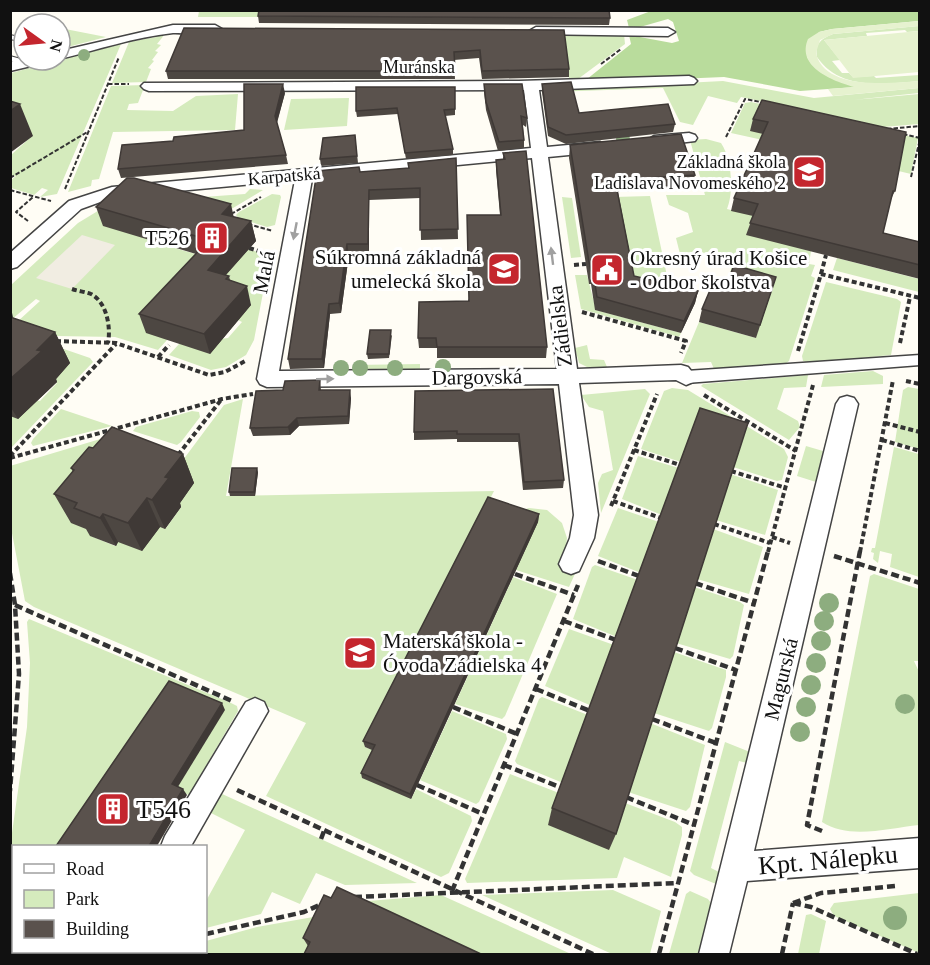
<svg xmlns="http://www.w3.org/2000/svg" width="930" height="965" font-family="'Times New Roman',serif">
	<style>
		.green { fill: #d5ebbd }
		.forest { fill: #b9dc9c }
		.pitch { fill: #e6f2cf }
		.plaza { fill: #f1ede2 }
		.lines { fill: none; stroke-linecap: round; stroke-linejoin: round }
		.service-casing { stroke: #444; stroke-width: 2 }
		.pedestrian-casing { stroke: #444; stroke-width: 3 }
		.minor-casing { stroke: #444; stroke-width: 3 }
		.path-far2 { stroke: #333; stroke-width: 2; stroke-dasharray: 4.5 2; stroke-linecap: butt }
		.path-far1 { stroke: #333; stroke-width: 4; stroke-dasharray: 5 3; stroke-linecap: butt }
		.path { stroke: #333; stroke-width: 4.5; stroke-dasharray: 8 4; stroke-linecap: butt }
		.service { fill: #fff; fill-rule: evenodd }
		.pedestrian { fill: #fff; fill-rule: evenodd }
		.minor { fill: #fff; fill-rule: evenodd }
		.tree { fill: #8dad7f }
		.wall { fill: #4d4742 }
		.shaded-wall { fill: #3f3936 }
		.building { fill: #5a524d; stroke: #3f3936; stroke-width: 1.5 }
		.oneway { fill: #a0a0a0 }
		.labels { text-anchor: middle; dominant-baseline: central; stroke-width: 6; stroke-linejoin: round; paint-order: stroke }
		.far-street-label { font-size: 18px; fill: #111; stroke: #fff }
		.far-poi-label { font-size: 18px; fill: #111; stroke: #fff; text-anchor: end }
		.poi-label { font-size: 21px; fill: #111; stroke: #fff; text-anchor: end }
		.street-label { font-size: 21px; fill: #111; stroke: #fff }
		.near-poi-label { font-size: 26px; fill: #111; stroke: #fff; text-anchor: start }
		.near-street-label { font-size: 26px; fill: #111; stroke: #fff }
	</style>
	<rect width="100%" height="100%" fill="#fffdf5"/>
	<!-- green -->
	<g class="green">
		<polygon points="199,11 263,11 261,17 198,17"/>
		<path d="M919,26V31L907,32L905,30L866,33L867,36L824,40L840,60L832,61L842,73H849L853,77L874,76L876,78L919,75V81C884,84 840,91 817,57C815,43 821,39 833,34Z"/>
		<polygon points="60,28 106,37 60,49"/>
		<polygon points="157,34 165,34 157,44 161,45 155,51 158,52 152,60 154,61 148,68 151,69 146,82 112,83 129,42 156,37"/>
		<polygon points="563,34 624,34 625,44 578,79 569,79"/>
		<polygon points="121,44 57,194 40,197 48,190 42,188 34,195 11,188 11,180 16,176 11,176 11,155 32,136 11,126 11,73"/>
		<polygon points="723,81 814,98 919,88 919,93 853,100 919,94 919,124 883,127 741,97 737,103 708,96 693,125 680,122 663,88 551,92 548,90"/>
		<polygon points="145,85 138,103 129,104 127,110 173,111 196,96 238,94 235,130 113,132 99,179 92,180 91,186 68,192 111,86"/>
		<polygon points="349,98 347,126 284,130 291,99"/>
		<polygon points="751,102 918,138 911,174 857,161 897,165 750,131 848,154 844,158 731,133 745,103"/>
		<path d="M706,139L721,143C732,159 734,192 727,209L755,216L811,251L809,264L815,265L811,276L815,278L789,361L785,364L714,369L711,362L682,363L699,322L756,338L730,278L732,256L680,254L676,238L693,232L688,213L669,205L666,195H705L690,140Z"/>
		<polygon points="250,189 263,190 228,211 175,199 245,194"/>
		<polygon points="272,194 280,195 281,197 275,225 267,227 238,218 236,215 239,212"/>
		<polygon points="650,196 667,276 656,280 657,283 633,289 614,197"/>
		<polygon points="562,197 572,198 581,257 571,258"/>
		<polygon points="106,206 171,247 234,265 248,249 270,256 254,340 246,355 226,367 211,370 169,355 179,344 228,338 242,322 238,320 167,340 158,350 115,337 56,336 17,322 40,301 36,299 11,320 11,285 78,223"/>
		<polygon points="837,258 919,279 919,292 833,270"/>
		<polygon points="575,275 587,275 596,310 681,333 679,337 581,309"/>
		<polygon points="826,282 897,299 901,302 891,355 809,363 803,361 802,356"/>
		<polygon points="587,345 590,359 604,360 607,367 587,367 579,363 575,348"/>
		<polygon points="58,347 90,358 93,362 11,448 11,416 36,400 40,401 57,383 53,381"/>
		<polygon points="420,364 420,371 353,372 353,365"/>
		<polygon points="873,371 883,376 883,384 821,387 824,375"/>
		<polygon points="808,375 806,387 784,388 777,409 798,421 800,427 789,440 701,386 703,384"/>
		<polygon points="908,387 919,389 919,449 895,442 903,390"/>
		<polygon points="672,388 688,390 784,449 788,457 782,480 777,481 733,467 681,462 641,449 664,391"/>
		<polygon points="645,389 650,394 601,513 598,483 602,474 613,470 603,411 589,407 581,395"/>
		<polygon points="243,399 226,496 494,491 365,747 376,751 411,799 416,789 471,816 472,821 449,873 441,877 266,796 306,723 34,607 25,601 11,528 10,466 107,437 94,532 91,536 115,546 118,542 160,527 166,528 181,507 178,506 180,464 224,405"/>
		<polygon points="61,409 112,426 33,446 31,443 33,439"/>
		<polygon points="192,411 199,412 200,417 181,442 177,445 133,431 136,427"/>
		<polygon points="806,446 823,451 816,482 797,476"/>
		<polygon points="894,447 919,454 919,577 890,567 892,554 880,551 878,563 873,559 874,553 871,552 872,548 875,548"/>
		<polygon points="638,456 679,468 662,515 622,499"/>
		<polygon points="730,474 778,490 765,535 716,520"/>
		<polygon points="529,508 547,510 562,523 567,538 566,548 578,567 569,587 516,570 513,513"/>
		<polygon points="618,508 659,522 641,573 598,556"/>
		<polygon points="713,529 763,547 749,594 697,579"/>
		<polygon points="595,565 638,580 617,637 573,619 592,567"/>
		<path d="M874,574L919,589V661H914L920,674L919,825C889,828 849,840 822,822L870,576Z"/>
		<polygon points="513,577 557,594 505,716 502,719 455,704"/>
		<polygon points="694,587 740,602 744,605 733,656 730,659 676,643"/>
		<polygon points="29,619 229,702 237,706 238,711 189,795 176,790 65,846 14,846 13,887 11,891 11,840 27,727 30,663 27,622"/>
		<polygon points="569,629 614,645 592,706 545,686"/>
		<polygon points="674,652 726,670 726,677 712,728 709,731 654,713"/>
		<polygon points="542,697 588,715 563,783 517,764 515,761 539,699"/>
		<polygon points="452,711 506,734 507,739 479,802 476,804 420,780"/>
		<polygon points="650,723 705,745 690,807 686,811 628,792"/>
		<polygon points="725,742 750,752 747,763 739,761 711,868 721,873 716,884 694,875 690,871"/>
		<polygon points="510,774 559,793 625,803 675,822 682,827 682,835 671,877 624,857 617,878 467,883 465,879"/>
		<polygon points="220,793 417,883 345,885 316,873 300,904 272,892 261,914 206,928 206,901 245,830 211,813"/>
		<polygon points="613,890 661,911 650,954 612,954 482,895"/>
		<polygon points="690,891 708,899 713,906 700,954 669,954 686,894"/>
		<polygon points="919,893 919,953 834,916 830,909 834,903"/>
		<polygon points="441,895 571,954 454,954 344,903"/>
		<polygon points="330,914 318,954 188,954 185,952 206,952 206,941 257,927"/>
		<polygon points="811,914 826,921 819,954 798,954 806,915"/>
	</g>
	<!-- forest -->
	<path class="forest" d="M651,11H919V21L832,29L819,32L807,57C817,75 837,81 856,87L800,91L724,77L582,83L631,44L629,35L672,43L679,41L673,22L668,19L640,27L629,28L627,20Z"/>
	<!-- pitch -->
	<g class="pitch">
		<path d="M919,21V26L833,34L820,40L816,53C824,91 892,83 919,81V88L833,96L828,89L854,87C833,81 796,67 808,39L819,32L832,29Z"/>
		<polygon points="919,31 919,72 853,78 824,40"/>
	</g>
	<!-- plaza -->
	<polygon class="plaza" points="82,235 115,245 72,289 36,278"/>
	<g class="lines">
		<defs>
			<g id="service">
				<polygon points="10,35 24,38 24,42 10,39"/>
				<polygon points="10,56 28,61 29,63 25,65 10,61"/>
			</g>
			<polygon id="pedestrian" points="920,355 920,365 686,383 681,381 678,377 681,373 686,371"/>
			<g id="minor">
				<path d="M173,25H215L222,29C213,39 186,32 173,33C135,37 97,50 60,59V51Z"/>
				<polygon points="536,27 668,28 675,32 668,36 531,34 529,31"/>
				<polygon points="24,59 24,60 46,60 44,63 10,71 10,62"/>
				<path d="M689,76L694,78L697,81L694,84L539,90L547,147L600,142L608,147L600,152L548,157L577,369L681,365L688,367L696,377L693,382L686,385L676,380L579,383L598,515L594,538L579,571L571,574L563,571L559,564L570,538L574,515L559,384L267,387L260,384L257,379L295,180L114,197L81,209L17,267L10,269V253L69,201L112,187L531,148L524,90L149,91L144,89L141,86L144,83L519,81ZM532,158L557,369L279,371L312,179Z"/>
				<polygon points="689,133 695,135 697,138 695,141 654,146 646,141 654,136"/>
				<polygon points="847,396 854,398 858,404 754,851 920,838 920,868 747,881 729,954 699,954 836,404 840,398"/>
				<polygon points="255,698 264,702 268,711 191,846 161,846 165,836 246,702"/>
				<polygon points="133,952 169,952 170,954 134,954"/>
			</g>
		</defs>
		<!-- service casing -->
		<use href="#service" class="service-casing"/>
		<!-- pedestrian casing -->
		<use href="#pedestrian" class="pedestrian-casing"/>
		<!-- minor casing -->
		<use href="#minor" class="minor-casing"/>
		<!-- path-far2 -->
		<g class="path-far2">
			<polyline points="601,64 621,49"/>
			<polyline points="108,84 129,84"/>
			<polyline points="887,129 920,126"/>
			<polyline points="903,134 920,138"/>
			<polyline points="726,137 745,99 766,103"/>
			<polyline points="911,177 920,139"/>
			<polyline points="10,178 89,131"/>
			<polyline points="65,189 119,57"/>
			<polyline points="10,190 51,201"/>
			<polyline points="231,214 261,197"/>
			<polyline points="28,221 16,212 33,197"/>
			<polyline points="248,224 273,231"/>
		</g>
		<!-- path-far1 -->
		<g class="path-far1">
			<polyline points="249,248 268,254"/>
			<polyline points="574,265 586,264"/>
			<polyline points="821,274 826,255"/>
			<path d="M72,289C78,291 86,292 91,294C107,302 111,328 108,343"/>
			<polyline points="582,312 686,341 681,353"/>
			<polyline points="10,313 12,322"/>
			<polyline points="56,341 116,343 209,375 225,372 247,360"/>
			<polyline points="900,343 910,297"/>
			<polyline points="798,351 821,274 920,298"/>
			<polyline points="158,357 169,345"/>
			<polyline points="906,381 920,384"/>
			<polyline points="704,395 796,451"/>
			<polyline points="885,423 920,432"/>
			<polyline points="882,440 920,451"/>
			<polyline points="634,450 680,465"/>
			<polyline points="178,455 221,400"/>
			<polyline points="10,456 116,344"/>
			<polyline points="10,458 222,399 253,394"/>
			<polyline points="731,471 786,488"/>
			<polyline points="613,501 661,518"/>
			<polyline points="611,506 657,394"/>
			<polyline points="714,524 770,543"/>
			<polyline points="772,537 790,543"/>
			<polyline points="768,552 813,385"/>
			<polyline points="860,552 893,380"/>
		</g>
		<!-- path -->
		<g class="path">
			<polyline points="834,556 920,583"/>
			<polyline points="598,561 639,576"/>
			<polyline points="10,573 15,605 19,674 10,791"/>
			<polyline points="515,574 574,595"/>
			<polyline points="695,583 754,603"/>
			<polyline points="15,605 232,701"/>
			<polyline points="564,621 616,640"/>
			<polyline points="675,648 736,670"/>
			<polyline points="536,689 590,711"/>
			<polyline points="453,707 517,734"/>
			<polyline points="652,719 716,743"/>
			<polyline points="504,765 562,788"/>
			<polyline points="417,785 483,814"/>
			<polyline points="237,790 593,954"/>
			<polyline points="626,797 694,825"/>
			<polyline points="822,831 807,825 860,551"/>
			<polyline points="321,839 324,831"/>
			<polyline points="452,891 578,585"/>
			<polyline points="354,897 677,883"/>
			<polyline points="793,903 811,907 917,954"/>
			<polyline points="793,903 821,893 895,886"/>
			<polyline points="10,909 14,910"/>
			<polyline points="206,934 304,912 324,903"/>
			<polyline points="10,939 14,938"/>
			<polyline points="659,954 768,551"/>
			<polyline points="782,954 793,903"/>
		</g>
		<!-- service -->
		<use href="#service" class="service"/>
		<!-- pedestrian -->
		<use href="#pedestrian" class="pedestrian"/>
		<!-- minor -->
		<use href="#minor" class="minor"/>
	</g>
	<!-- trees -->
	<g class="tree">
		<circle cx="84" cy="55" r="6"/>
		<circle cx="623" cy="139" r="7"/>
		<circle cx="443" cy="367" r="8"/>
		<circle cx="341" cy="368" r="8"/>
		<circle cx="360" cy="368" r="8"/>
		<circle cx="395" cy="368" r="8"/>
		<circle cx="829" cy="603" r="10"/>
		<circle cx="824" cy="621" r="10"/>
		<circle cx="821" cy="641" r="10"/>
		<circle cx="816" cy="663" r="10"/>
		<circle cx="811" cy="685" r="10"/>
		<circle cx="905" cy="704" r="10"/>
		<circle cx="806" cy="707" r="10"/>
		<circle cx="800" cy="732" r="10"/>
		<circle cx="895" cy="918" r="12"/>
	</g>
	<!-- wall -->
	<g class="wall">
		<polygon points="258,16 610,18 609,25 259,23"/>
		<polygon points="564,30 569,69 569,77 482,79 479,58 454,60 455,79 168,79 166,71"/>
		<polygon points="484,84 527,118 526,127 523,125 524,140 524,148 498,151 486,110 484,92"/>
		<polygon points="542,84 579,113 675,124 673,132 566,144 548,136 542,92"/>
		<polygon points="455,87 455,115 445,116 453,149 453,155 406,159 398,114 357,117 356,111"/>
		<polygon points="285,93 277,123 286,155 288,164 121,178 118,169 173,141 244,130"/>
		<polygon points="762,100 895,191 890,201 883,233 920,242 920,279 746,235 753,216 731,211 734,198 763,134 750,131 753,119"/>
		<polygon points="355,135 358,163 321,166 320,159"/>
		<polygon points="570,145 695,175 692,187 618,192 634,276 698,291 695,303 681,333 595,310 591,284 589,284 569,158"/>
		<polygon points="503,153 547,347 546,358 437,358 437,348 419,348 418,338 468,301 500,215 496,170 496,160 503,159"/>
		<polygon points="456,158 458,239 421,240 420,198 369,200 369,254 349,254 341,313 330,314 324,368 290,369 288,359 360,172 408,168 408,163"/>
		<polygon points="96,207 234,217 251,221 256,241 226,275 229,276 230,280 251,305 210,354 146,333 139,314 196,254 103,226"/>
		<polygon points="776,277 756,338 699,322 702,309 726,286"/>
		<polygon points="10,317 55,332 70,363 56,379 57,382 18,419 10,416"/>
		<polygon points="392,335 389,358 368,359 367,354"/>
		<polygon points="320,380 321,390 351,398 349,424 299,426 290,435 253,436 250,428 283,390"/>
		<polygon points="553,389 564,480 563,488 523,490 518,442 457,442 457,439 414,440 414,432"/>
		<polygon points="183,454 194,483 180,503 181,507 165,529 160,527 142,551 118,542 116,546 90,536 86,529 71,523 54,494 73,472 71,468"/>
		<polygon points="258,472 255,496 230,496 229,492"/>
		<polygon points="539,514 538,522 411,799 362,778 361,773 372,750 365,747 363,741"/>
		<polygon points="552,808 616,834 609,850 548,825"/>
		<polygon points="331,898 308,946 303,938"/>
	</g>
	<!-- shaded-wall -->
	<g class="shaded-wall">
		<polygon points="283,84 285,93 276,125 275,116"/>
		<polygon points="20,104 33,136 10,153 10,111"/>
		<polygon points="369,190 369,254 368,244"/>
		<polygon points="231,204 235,223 222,214"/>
		<polygon points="251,221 256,241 213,289 208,270"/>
		<polygon points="347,244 349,254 341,313 339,303"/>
		<polygon points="247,286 251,305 210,354 204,334"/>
		<polygon points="698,291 695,303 681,333 684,321"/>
		<polygon points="329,304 330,314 324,368 322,359"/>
		<polygon points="55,332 70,363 56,379 57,382 18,419 10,406 10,379"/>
		<polygon points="350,390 351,398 349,424 348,416"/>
		<polygon points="297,418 299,426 290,435 288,427"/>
		<polygon points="183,454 194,483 180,503 181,507 165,529 152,500 165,477"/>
		<polygon points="257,468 258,472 255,496 254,492"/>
		<polygon points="147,498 160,527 142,551 128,523"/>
		<polygon points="103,514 118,542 116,546 100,518"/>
		<polygon points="539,514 538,522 411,799 410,794"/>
		<polygon points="222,703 225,710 176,790 172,784"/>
		<polygon points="183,789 187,795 157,846 149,846"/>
		<polygon points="51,951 58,951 58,954 50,954"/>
	</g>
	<!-- building -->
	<g class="building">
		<polygon points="259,10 609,10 610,18 258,16"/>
		<polygon points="184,28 564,30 569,69 482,71 480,50 454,52 455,71 166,71"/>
		<polygon points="571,82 579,113 668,104 675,124 566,135 548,127 542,84"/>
		<polygon points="244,84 283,84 275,116 286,155 118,169 122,145 173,141 174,137 244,130"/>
		<polygon points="484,84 522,84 527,118 521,116 524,140 499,142 486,102"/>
		<polygon points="356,87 455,87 455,109 444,110 453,149 405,153 397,108 356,111"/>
		<polygon points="762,100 906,132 895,191 893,191 883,233 920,242 920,265 750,223 758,204 734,198 768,122 753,119"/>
		<polygon points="10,101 20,104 10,111"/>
		<polygon points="681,134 695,175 615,180 634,276 698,291 684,321 597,297 593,271 591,271 589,262 570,145"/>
		<polygon points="355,135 357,156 320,159 323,138"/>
		<polygon points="526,151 547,347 437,347 436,338 418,338 419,302 469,301 467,215 501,215 496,160 505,159 503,153"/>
		<polygon points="456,158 458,229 420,230 420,188 369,190 368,244 347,244 339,303 329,304 322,359 288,359 317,171 359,167 360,172 409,168 408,163"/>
		<polygon points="127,178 134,178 231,204 222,214 251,221 208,270 229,276 226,279 247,286 204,334 139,314 209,240 96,207"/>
		<polygon points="734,265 776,277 760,325 702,309 713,283 726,286"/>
		<polygon points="10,317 55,332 37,350 42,351 10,379"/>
		<polygon points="370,330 391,330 389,354 367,354"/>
		<polygon points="320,380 319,390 350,390 348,416 297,418 288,427 250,428 256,391 283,390 285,381"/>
		<polygon points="553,389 564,480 524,482 519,434 457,434 457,431 414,432 415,391"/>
		<polygon points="700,408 748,423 616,834 552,808"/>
		<polygon points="112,427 183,454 165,477 169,478 152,500 147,498 128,523 103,514 100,518 74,508 77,503 54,494 74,470 71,468 89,447 93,448"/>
		<polygon points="232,468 257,468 254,492 229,492"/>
		<polygon points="488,497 539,514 410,794 361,773 375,745 363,741"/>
		<polygon points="169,681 222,703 172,784 183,789 149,846 56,846"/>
		<polygon points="337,887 481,954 304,954 310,942 303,938 324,895 331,898"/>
		<polygon points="19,951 51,951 50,954 24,954"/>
	</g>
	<!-- one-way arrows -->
	<defs><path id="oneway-solid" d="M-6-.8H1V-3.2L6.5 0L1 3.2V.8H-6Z" transform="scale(1.5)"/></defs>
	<g class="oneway">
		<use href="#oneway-solid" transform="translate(295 231) rotate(101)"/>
		<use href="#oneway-solid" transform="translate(552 256) rotate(-97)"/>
		<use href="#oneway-solid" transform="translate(325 379) rotate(-1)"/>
	</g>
	<!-- icons -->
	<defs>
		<symbol id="school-square" viewBox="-11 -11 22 22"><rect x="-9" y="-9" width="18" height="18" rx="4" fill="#c4262e" stroke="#fff"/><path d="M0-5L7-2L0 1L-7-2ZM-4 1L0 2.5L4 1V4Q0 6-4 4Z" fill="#fff"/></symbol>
		<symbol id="building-square" viewBox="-11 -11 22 22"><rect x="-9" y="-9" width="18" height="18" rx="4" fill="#c4262e" stroke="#fff"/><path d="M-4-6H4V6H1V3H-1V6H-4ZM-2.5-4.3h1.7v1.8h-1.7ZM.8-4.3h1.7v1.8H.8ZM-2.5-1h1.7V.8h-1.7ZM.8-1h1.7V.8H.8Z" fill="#fff"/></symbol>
		<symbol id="civic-square" viewBox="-11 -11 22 22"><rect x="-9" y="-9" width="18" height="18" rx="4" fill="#c4262e" stroke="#fff"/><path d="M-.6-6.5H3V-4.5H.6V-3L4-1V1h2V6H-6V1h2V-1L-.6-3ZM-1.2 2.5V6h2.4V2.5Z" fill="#fff"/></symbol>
	</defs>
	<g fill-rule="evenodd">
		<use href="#school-square" x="790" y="153" width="38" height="38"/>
		<use href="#building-square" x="193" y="219" width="38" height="38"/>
		<use href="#school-square" x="485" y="250" width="38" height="38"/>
		<use href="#civic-square" x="588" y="251" width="38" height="38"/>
		<use href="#school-square" x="341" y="634" width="38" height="38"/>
		<use href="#building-square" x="94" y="790" width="38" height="38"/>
	</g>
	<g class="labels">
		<!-- far-street labels -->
		<g class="far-street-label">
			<text x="419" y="67">Muránska</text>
			<text transform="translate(284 176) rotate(-5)">Karpatská</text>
		</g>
		<!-- far-poi labels -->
		<g class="far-poi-label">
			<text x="786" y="162">Základná škola<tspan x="786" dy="21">Ladislava Novomeského 2</tspan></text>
		</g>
		<!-- poi labels -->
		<g class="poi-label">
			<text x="189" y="238">T526</text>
			<text x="481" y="257">Súkromná základná<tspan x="481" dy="24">umelecká škola</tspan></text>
			<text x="630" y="258" text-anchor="start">Okresný úrad Košice<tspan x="630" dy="24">- Odbor školstva</tspan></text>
			<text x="383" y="641" text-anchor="start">Materská škola -<tspan x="383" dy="24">Óvoda Zádielska 4</tspan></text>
		</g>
		<!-- street labels -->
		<g class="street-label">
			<text transform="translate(264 272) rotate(-79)">Malá</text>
			<text transform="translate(560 326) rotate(-97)">Zádielska</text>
			<text transform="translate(477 377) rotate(-1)">Dargovská</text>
			<text transform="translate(781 679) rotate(-76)">Magurská</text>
		</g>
		<!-- near-poi labels -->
		<g class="near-poi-label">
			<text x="136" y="809">T546</text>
		</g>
		<!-- near-street labels -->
		<g class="near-street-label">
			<text transform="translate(828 860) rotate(-5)">Kpt. Nálepku</text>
		</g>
	</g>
	<!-- border -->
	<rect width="930" height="965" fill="none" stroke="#111111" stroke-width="24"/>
	<!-- legend -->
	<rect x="12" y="845" width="195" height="108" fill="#ffffff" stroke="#a0a0a0" stroke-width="1.5"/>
	<rect x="24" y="864" width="30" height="9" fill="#ffffff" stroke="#a0a0a0" stroke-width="1.5"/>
	<text x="66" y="875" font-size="18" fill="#111111">Road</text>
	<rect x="24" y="890" width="30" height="18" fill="#d5ebbd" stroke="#a0a0a0" stroke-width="1.5"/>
	<text x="66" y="905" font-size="18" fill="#111111">Park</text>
	<rect x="24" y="920" width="30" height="18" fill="#5a524d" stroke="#a0a0a0" stroke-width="1.5"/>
	<text x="66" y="935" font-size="18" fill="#111111">Building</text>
	<!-- north arrow -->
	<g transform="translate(42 42) rotate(105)"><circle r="28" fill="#ffffff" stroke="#a0a0a0" stroke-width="1.5"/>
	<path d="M0-4.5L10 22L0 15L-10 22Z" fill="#c4262e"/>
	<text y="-9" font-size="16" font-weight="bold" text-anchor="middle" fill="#111111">N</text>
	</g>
</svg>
